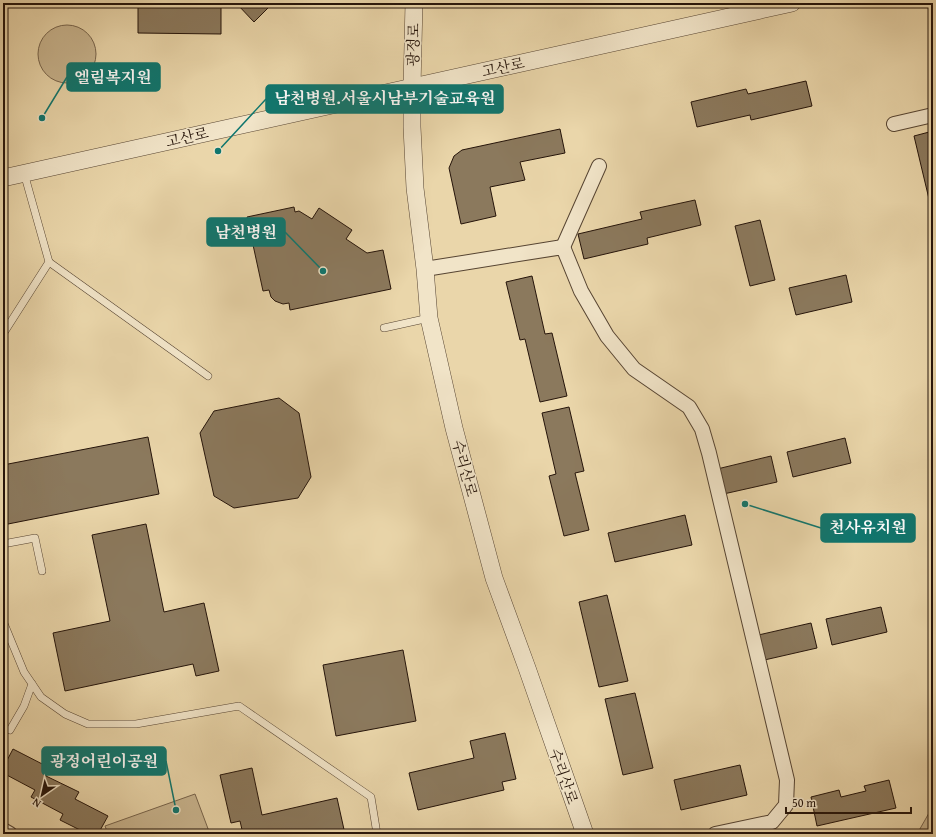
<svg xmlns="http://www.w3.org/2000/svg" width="936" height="837" font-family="'Gentium Book Plus','Noto Serif KR',serif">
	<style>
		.green { fill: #c9b58f; stroke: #77644c }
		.building { fill: #8b795d; stroke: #25140a }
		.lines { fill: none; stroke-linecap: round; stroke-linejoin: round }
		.service-casing { stroke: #564432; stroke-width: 8 }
		.minor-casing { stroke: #564432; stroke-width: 16 }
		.tertiary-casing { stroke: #564432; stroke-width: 18 }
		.service { stroke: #f1e4c8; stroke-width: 7 }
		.minor { stroke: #f1e4c8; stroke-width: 14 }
		.tertiary { stroke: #f1e4c8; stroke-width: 17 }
		.labels { text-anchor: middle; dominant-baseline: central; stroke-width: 3; stroke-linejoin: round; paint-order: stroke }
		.street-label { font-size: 15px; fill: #25140a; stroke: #f1e4c8 }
		.leader { fill: none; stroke: #0f766e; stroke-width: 1.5 }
		.callout-dot { fill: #0f766e; stroke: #f1e4c8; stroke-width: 1.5 }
		.callout { fill: #0f766e; stroke: #0f766e; stroke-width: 1.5 }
		.callout-label { font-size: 16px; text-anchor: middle; font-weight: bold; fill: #fff }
	</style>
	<rect width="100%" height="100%" fill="#ead6aa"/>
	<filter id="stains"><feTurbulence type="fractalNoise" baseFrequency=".005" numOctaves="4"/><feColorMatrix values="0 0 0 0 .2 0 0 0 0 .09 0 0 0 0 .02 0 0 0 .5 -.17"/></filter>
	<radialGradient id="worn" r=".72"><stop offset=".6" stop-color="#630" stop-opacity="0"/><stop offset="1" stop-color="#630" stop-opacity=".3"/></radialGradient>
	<!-- green -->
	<g class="green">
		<circle cx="67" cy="54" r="29"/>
		<polygon points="195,794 210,834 108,834 105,826"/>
		<polygon points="933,806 933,834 917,834"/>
	</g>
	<!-- building -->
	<g class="building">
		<polygon points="238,3 273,3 254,22 237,4"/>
		<polygon points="138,5 221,6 221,34 138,33"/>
		<polygon points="806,81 812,106 751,120 750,115 697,127 691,102 746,89 748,94"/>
		<polygon points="560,129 565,153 520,162 525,180 490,187 496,216 461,224 449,168 454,156 462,150"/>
		<polygon points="933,131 933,198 929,199 914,136"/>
		<polygon points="695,200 701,225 647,238 648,244 584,259 578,234 642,219 640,212"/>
		<polygon points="294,207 295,212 299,211 312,219 319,208 352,230 346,239 367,253 383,250 391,289 290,310 289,303 283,304 275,301 271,297 269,290 263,291 247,217"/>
		<polygon points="760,220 775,280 750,286 735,226"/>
		<polygon points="846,275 852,302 796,315 789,288"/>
		<polygon points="532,276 545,334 552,333 567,396 540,402 525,339 520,340 506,282"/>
		<polygon points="279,398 299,413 311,477 298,498 234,508 214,496 200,433 214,411"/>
		<polygon points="569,407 584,471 575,473 589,530 564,536 549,476 556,474 542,413"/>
		<polygon points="148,437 159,494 3,525 3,465"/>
		<polygon points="845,438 851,463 793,477 787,452"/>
		<polygon points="771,456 777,482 719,495 713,470"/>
		<polygon points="685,515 692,545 615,562 608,533"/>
		<polygon points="146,524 164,612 204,603 219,671 196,676 193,664 65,691 53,633 110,621 92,535"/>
		<polygon points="607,595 628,681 599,687 579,602"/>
		<polygon points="881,607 887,632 832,645 826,619"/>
		<polygon points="811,623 817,648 760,661 754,636"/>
		<polygon points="403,650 416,721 336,736 323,665"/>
		<polygon points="635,693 653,768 623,775 605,699"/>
		<polygon points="505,733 516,779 502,782 504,790 418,810 409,773 474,758 470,741"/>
		<polygon points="13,749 50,768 46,776 79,792 75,799 108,816 98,834 88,834 60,820 63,814 31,797 35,790 3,773 3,768"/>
		<polygon points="740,765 747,795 681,810 674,780"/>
		<polygon points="252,768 262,815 337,798 345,834 243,834 240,821 231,823 220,775"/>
		<polygon points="889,780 896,808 817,826 811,797 839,790 841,797 866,791 864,786"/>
	</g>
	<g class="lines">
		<defs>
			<g id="service">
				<polyline points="49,262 208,376"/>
				<polyline points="384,328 429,318"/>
				<polyline points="3,334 49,262 24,173"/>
				<polyline points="3,544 35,538 42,571"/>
				<polyline points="3,621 24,672 41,697 65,714 88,724 136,724 239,706 371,797 377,834"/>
				<polyline points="10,730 24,706 32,684"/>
			</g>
			<g id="minor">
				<polyline points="894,124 933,115"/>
				<polyline points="563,247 599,166"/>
				<polyline points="425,269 563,247 581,291 607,336 634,369 689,407 702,429 709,453 787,780 786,805 772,822 715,834"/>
				<polyline points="3,830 10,834"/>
			</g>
			<g id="tertiary">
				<polyline points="414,3 412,87 412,127 415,188 425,269 429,318 454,428 494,578 527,668 585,834"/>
				<polyline points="3,178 792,3"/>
			</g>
		</defs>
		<!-- service casing -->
		<use href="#service" class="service-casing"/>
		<!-- minor casing -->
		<use href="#minor" class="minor-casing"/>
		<!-- tertiary casing -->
		<use href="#tertiary" class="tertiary-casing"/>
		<!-- service -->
		<use href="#service" class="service"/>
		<!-- minor -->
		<use href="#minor" class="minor"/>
		<!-- tertiary -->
		<use href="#tertiary" class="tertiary"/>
	</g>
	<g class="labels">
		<!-- street labels -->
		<g class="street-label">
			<text transform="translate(413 45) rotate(-89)">광정로</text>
			<text transform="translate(503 67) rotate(-12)">고산로</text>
			<text transform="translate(187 137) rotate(-13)">고산로</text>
			<text transform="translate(465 468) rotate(75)">수리산로</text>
			<text transform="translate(564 776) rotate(71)">수리산로</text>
		</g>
	</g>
	<!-- callouts -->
	<path class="leader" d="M42 118L67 77M218 151L266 99M323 271L285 232M745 504L821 528M176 810L166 761"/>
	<g class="callout-dot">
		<circle cx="42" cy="118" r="4"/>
		<circle cx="218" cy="151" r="4"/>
		<circle cx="323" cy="271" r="4"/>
		<circle cx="745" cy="504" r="4"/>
		<circle cx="176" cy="810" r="4"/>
	</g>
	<g class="callout">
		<rect x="67" y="63" width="93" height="28" rx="4"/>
		<rect x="266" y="85" width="237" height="28" rx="4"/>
		<rect x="207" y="218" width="78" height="28" rx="4"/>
		<rect x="821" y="514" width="94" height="28" rx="4"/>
		<rect x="42" y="747" width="124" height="28" rx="4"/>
	</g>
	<g class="callout-label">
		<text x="113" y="83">엘림복지원</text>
		<text x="385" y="104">남천병원.서울시남부기술교육원</text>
		<text x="246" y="238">남천병원</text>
		<text x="868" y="533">천사유치원</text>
		<text x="104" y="767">광정어린이공원</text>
	</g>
	<!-- margin -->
	<rect width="936" height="837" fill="none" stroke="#ead6aa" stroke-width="16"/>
	<rect x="4" y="4" width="928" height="829" fill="none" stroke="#25140a" stroke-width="2"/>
	<rect x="8" y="8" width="920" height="821" fill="none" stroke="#25140a"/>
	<!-- north arrow -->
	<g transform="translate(42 795) rotate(214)" stroke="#f1e4c8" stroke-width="3" paint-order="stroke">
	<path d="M0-3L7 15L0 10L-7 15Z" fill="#25140a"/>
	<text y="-6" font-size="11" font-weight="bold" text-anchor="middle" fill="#25140a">N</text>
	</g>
	<!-- scale -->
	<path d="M786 807v6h125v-6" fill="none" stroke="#25140a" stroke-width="2"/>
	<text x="792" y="807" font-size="12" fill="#25140a" stroke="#f1e4c8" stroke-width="3" paint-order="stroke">50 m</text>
	<rect width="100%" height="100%" filter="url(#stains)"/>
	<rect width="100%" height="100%" fill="url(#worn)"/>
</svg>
